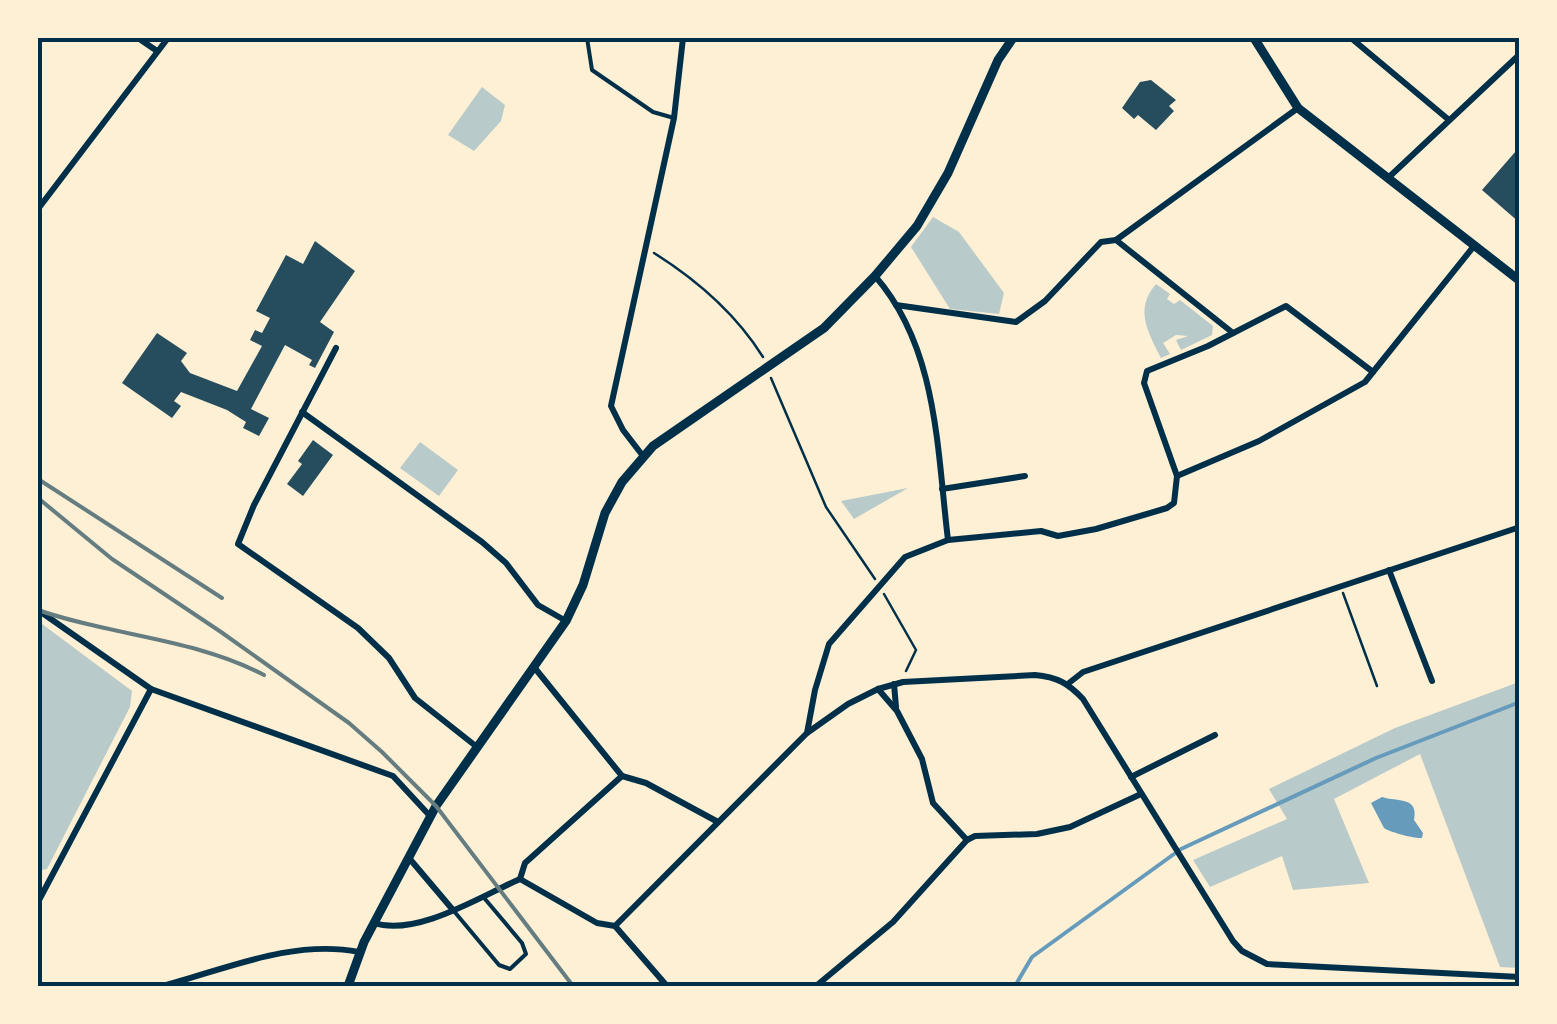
<svg xmlns="http://www.w3.org/2000/svg" width="1557" height="1024" font-family="Poppins,sans-serif">
	<style>
		.green { fill: #b9caca }
		.water { fill: #669bbc }
		.lines { fill: none; stroke-linecap: round; stroke-linejoin: round }
		.stream { stroke: #669bbc; stroke-width: 4 }
		.building { fill: #264d5e }
		.path { stroke: #003049; stroke-width: 2.5 }
		.service { stroke: #003049; stroke-width: 4 }
		.minor { stroke: #003049; stroke-width: 6 }
		.tertiary { stroke: #003049; stroke-width: 9 }
		.secondary { stroke: #003049; stroke-width: 9 }
		.rail { stroke: #657d81; stroke-width: 4 }
		.neatline { fill: none; stroke: #003049; stroke-width: 4 }
	</style>
	<rect width="100%" height="100%" fill="#fdf0d5"/>
	<!-- green -->
	<g class="green">
		<polygon points="482,87 505,105 501,121 474,151 448,135"/>
		<polygon points="933,217 959,232 1004,293 999,314 950,309 911,247"/>
		<path d="M1156,284L1170,294L1167,299L1174,304L1180,300L1213,326L1212,335L1181,350L1176,340L1188,336L1176,335L1163,343L1170,354L1161,358C1148,332 1134,309 1156,284Z"/>
		<polygon points="420,442 458,470 439,496 400,468"/>
		<polygon points="908,488 854,519 841,501"/>
		<polygon points="38,621 132,691 130,707 47,869 38,871"/>
		<polygon points="1519,682 1519,968 1500,967 1420,754 1334,799 1369,883 1293,890 1282,856 1210,887 1193,860 1287,819 1269,789 1395,728"/>
	</g>
	<!-- water -->
	<path class="water" d="M1382,797C1397,802 1419,796 1414,820L1423,833L1422,838C1416,839 1389,832 1384,828L1371,803Z"/>
	<g class="lines">
		<!-- stream -->
		<g class="stream">
			<polyline points="1181,849 1376,758 1520,702"/>
			<polyline points="1015,986 1032,957 1174,854"/>
		</g>
	</g>
	<!-- building -->
	<g class="building">
		<polygon points="1151,80 1176,100 1169,106 1174,111 1156,130 1138,115 1134,119 1122,108 1140,82"/>
		<polygon points="1516,151 1520,154 1520,223 1482,190"/>
		<polygon points="315,241 355,271 320,322 334,332 315,368 309,365 312,360 285,345 251,409 269,418 259,436 243,428 246,422 227,410 181,392 174,401 181,406 172,418 122,383 157,333 187,353 181,361 190,373 237,391 262,346 250,340 255,330 262,333 270,318 256,311 286,255 303,264"/>
		<polygon points="313,440 333,455 303,496 287,484 302,464 298,461"/>
	</g>
	<g class="lines">
		<!-- path -->
		<g class="path">
			<path d="M654,253C697,280 736,314 763,357"/>
			<polyline points="771,378 826,507 875,579"/>
			<polyline points="1343,593 1377,686"/>
			<polyline points="884,594 916,650 906,671"/>
		</g>
		<!-- service -->
		<g class="service">
			<polyline points="587,38 592,70 653,112 674,118"/>
			<polyline points="453,910 499,965 510,969 526,954 522,943 485,899"/>
		</g>
		<!-- minor -->
		<g class="minor">
			<polyline points="138,38 157,51"/>
			<polyline points="1351,38 1449,120"/>
			<polyline points="1388,178 1520,54"/>
			<polyline points="38,209 168,38"/>
			<polyline points="1116,240 1233,333"/>
			<path d="M875,276C938,348 937,450 948,540"/>
			<polyline points="896,305 1016,322 1045,301 1101,242 1116,240 1298,108"/>
			<polyline points="336,348 254,505 238,544 358,628 389,658 415,698 477,747"/>
			<polyline points="302,412 482,542 506,563 538,605 566,621"/>
			<polyline points="643,456 623,430 611,406 674,118 683,38"/>
			<polyline points="1177,476 1259,441 1365,382 1474,246"/>
			<polyline points="942,489 1025,476"/>
			<polyline points="1389,570 1432,681"/>
			<polyline points="38,610 151,689 393,776 430,816"/>
			<polyline points="534,667 622,776 646,783 718,822"/>
			<polyline points="1069,683 1083,672 1520,527"/>
			<polyline points="894,684 896,707"/>
			<polyline points="878,689 897,711 922,759 933,803 967,840 975,836 1037,834 1070,827 1141,794"/>
			<polyline points="807,733 815,690 829,644 905,557 948,540 1041,531 1058,536 1096,529 1167,508 1174,503 1177,476 1144,383 1147,371 1208,346 1286,306 1373,372"/>
			<polyline points="1131,777 1215,735"/>
			<polyline points="409,858 453,910"/>
			<polyline points="520,879 525,863 622,776"/>
			<polyline points="38,902 151,689"/>
			<path d="M374,923C417,937 481,896 520,879L597,923L615,926L667,986"/>
			<path d="M615,926L807,733L848,704L878,689L903,682L1035,675C1057,677 1068,683 1083,699L1233,941L1242,951L1267,964L1520,977"/>
			<path d="M163,986C226,969 293,939 359,952"/>
			<polyline points="816,986 893,922 967,840"/>
		</g>
		<!-- tertiary -->
		<polyline class="tertiary" points="348,986 364,942 436,806 566,621 583,585 605,513 622,482 653,446 824,328 875,276 917,226 948,173 998,60 1013,38"/>
		<!-- secondary -->
		<polyline class="secondary" points="1254,38 1298,108 1520,281"/>
		<!-- rail -->
		<g class="rail">
			<polyline points="38,479 222,598"/>
			<polyline points="38,498 112,559 221,632 349,723 382,752 436,806 573,986"/>
			<path d="M38,610C112,636 193,638 264,675"/>
		</g>
	</g>
	<!-- border -->
	<rect width="1557" height="1024" fill="none" stroke="#fdf0d5" stroke-width="80"/>
	<rect x="40" y="40" width="1477" height="944" class="neatline"/>
</svg>
